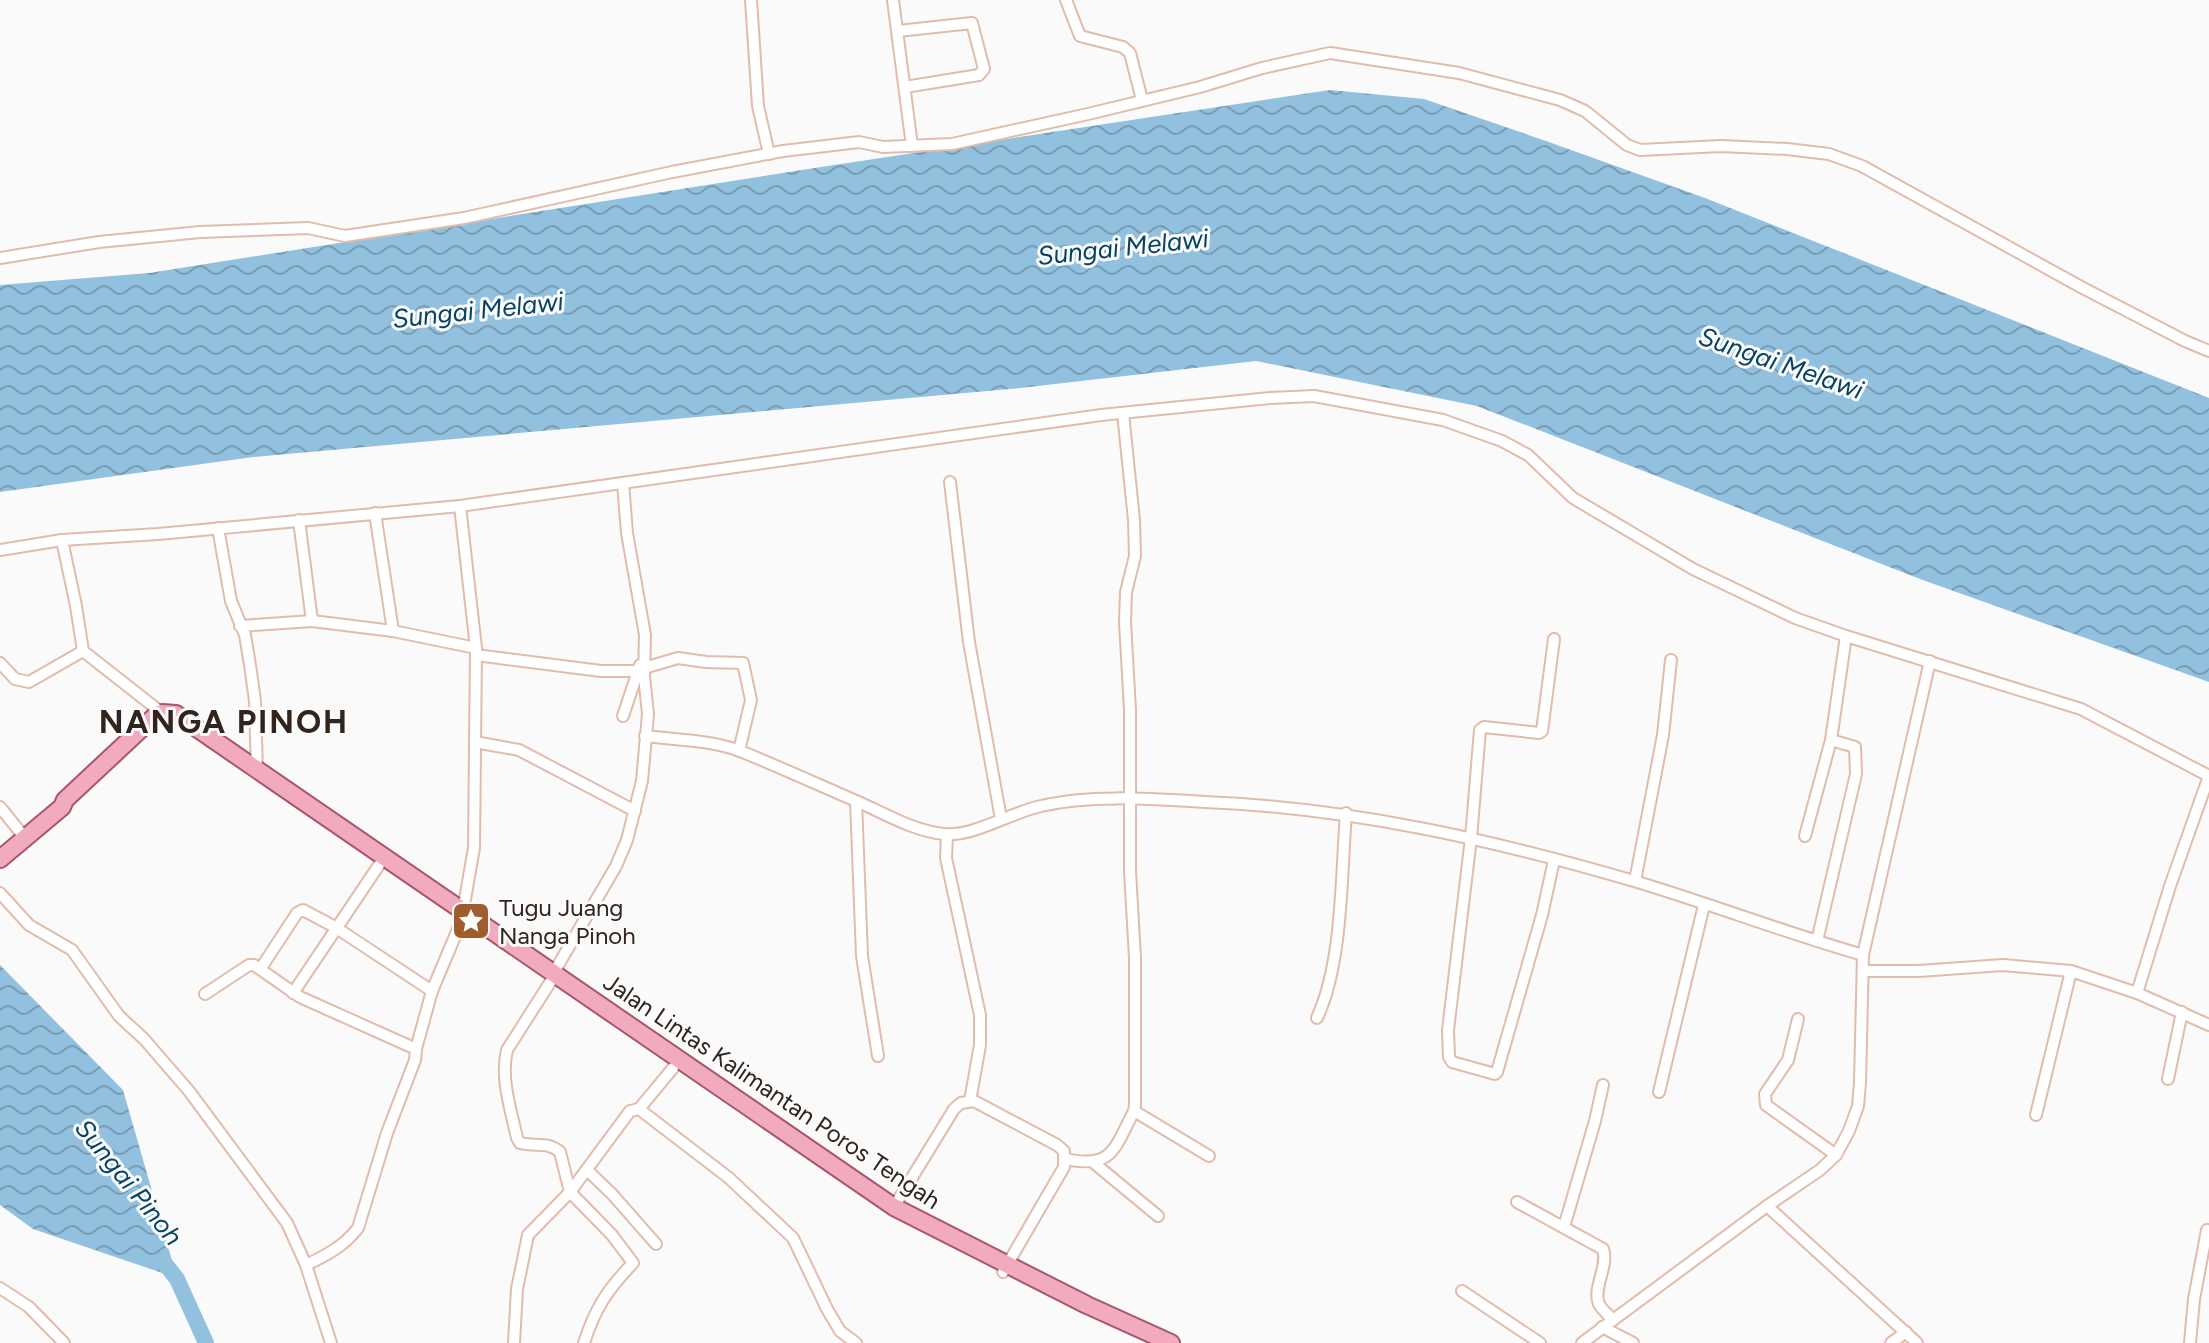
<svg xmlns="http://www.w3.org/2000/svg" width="2209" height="1343" font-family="Figtree,sans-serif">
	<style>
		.water { fill: url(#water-waves) }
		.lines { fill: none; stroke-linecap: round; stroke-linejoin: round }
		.river { stroke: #92c1e0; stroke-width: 16 }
		.minor-casing { stroke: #e0bdaa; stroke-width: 14 }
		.primary-casing { stroke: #a7576a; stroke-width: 20 }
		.minor { stroke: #fff; stroke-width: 10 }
		.primary { stroke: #f1aabe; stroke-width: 16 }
		.labels { text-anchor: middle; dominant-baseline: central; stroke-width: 6; stroke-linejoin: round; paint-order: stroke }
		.poi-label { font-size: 24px; fill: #31241d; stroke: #fafafa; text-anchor: start }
		.street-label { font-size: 24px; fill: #31241d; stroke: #fafafa }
		.water-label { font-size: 26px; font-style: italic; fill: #064362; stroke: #fafafa }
		.district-label { font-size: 32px; font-weight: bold; letter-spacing: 2px; fill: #31241d; stroke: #fafafa }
	</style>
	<defs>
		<pattern id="water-waves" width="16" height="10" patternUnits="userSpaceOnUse" patternTransform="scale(2)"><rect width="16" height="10" fill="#92c1e0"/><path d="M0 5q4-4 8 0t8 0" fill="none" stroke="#789db5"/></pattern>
	</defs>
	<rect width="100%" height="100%" fill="#fafafa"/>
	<!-- water -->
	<g class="water">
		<polygon points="1330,90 1424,99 1546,141 1705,198 2209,398 2209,682 1920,579 1477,406 1256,361 1020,388 253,457 0,492 0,285 149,273 821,167"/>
		<polygon points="0,965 123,1090 177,1278 33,1229 0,1205"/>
	</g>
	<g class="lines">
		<!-- river -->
		<polyline class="river" points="162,1260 177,1279 206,1343"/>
		<defs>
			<g id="minor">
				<polyline points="751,0 758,106 769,154"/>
				<polyline points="893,0 912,146"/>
				<polyline points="1066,0 1080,36 1123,47 1130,53 1142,100"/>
				<polyline points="898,31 972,23 984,69 979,75 905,87"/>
				<polyline points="0,258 99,242 200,232 308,228 345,236 464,218 672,172 783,151 859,142 883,147 952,144 1088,114 1200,87 1262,68 1330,53 1459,73 1560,100 1585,111 1627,145 1640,150 1721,146 1787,149 1829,154 1862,166 2081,287 2185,341 2209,351"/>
				<polyline points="950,482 969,642 1001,819"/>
				<polyline points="375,513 393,631"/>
				<polyline points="299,520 312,621"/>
				<polyline points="218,528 231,601 245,635 250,665 255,701 257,773"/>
				<polyline points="62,540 76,606 83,651 162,713"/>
				<polyline points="0,550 62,540 158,534 460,506 1101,415 1270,398 1314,396 1443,420 1502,441 1528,455 1573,498 1693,569 1743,593 1795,618 1846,636 2081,709 2209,776"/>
				<polyline points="240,626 312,621 393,631 476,648"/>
				<polyline points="1554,639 1542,731 1539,733 1484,727 1480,730 1471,838 1448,1030 1449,1057 1452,1062 1495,1074 1497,1072 1542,915 1554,860"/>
				<polyline points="476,655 601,671 637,671"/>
				<polyline points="0,663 15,679 29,682 83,651"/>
				<polyline points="644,668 678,658 706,662 743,663 751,700 739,751"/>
				<polyline points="623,716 640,665"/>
				<path d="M645,736C678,740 715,740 745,753C782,768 819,785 856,801C884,813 913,831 944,834C973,837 1012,812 1041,806C1091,794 1154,799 1205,802C1352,808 1494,840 1634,881C1711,904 1786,933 1863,955"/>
				<polyline points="475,742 519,750 635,811"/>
				<polyline points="856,801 862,956 878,1056"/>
				<polyline points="0,807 25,838"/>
				<polyline points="947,835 946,858 980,1015 980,1045 970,1101"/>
				<polyline points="1805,836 1831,740 1846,636"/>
				<polyline points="1635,881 1663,735 1671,660"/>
				<polyline points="0,893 29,925 72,950 119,1016 144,1039 189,1091 287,1223 306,1265 331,1343"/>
				<polyline points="1817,941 1856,774 1855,747 1831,740"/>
				<polyline points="261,968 297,913 303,910 335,927 432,991"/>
				<polyline points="1863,971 1919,971 2003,965 2071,971 2137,993 2209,1025"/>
				<polyline points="553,974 616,866 627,840 642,781 648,714 644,676 645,635 627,533 623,483"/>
				<path d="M551,981L507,1050C500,1078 511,1110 517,1138L520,1143C535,1147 548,1141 560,1152L570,1192L612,1235L633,1263C608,1289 595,1308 584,1343"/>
				<polyline points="293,993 379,865"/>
				<polyline points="2137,993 2170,886 2209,776"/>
				<path d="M205,994L249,965H254L300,997L416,1049L415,1060L387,1133L358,1228C344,1246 327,1255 306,1265"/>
				<path d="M1317,1018C1343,962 1341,875 1346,813"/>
				<polyline points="1798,1019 1788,1060 1765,1094 1766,1105 1836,1155"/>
				<polyline points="416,1049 432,991 461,922 474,848 476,648 460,506"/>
				<polyline points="2168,1079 2182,1012"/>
				<polyline points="1659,1092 1704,905"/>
				<polyline points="639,1109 673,1068"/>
				<polyline points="1134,1111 1209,1156"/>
				<polyline points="2036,1115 2071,971"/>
				<path d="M1065,1159C1113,1169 1114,1149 1134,1111L1135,1105V958L1130,871V710L1125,622L1126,592L1135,556L1134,520L1123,413"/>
				<polyline points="1094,1163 1158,1216"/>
				<polyline points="587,1170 612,1194 656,1244"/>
				<path d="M1517,1202L1603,1249C1609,1266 1592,1289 1599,1304C1601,1309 1609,1315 1613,1320"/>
				<polyline points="1767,1206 1917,1343"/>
				<polyline points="894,1207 954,1109 961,1103 974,1101 1057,1145 1064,1151 1064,1167 1003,1272"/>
				<polyline points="1564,1227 1595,1121 1603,1085"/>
				<polyline points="0,1288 29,1307 64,1343"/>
				<polyline points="1462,1291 1540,1343"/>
				<polyline points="1602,1327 1633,1343"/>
				<polyline points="514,1343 517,1289 528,1235 570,1192 630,1111 639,1109 729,1178 793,1238 827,1309 840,1331 856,1343"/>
				<polyline points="1582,1343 1767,1206 1820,1170 1836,1155 1849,1131 1858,1106 1860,1083 1863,955 1930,661"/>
				<polyline points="1891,1343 1906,1332"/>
				<polyline points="2190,1343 2194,1299 2207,1230"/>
			</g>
			<polyline id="primary" points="0,859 62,807 65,800 156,715 162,713 176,714 894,1207 1087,1305 1171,1343"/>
		</defs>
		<!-- minor casing -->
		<use href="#minor" class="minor-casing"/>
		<!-- primary casing -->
		<use href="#primary" class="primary-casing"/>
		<!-- minor -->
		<use href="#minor" class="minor"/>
		<!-- primary -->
		<use href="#primary" class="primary"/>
	</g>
	<!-- icons -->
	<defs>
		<symbol id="sight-square" viewBox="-11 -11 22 22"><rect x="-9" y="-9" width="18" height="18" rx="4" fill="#9f5c2c" stroke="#fafafa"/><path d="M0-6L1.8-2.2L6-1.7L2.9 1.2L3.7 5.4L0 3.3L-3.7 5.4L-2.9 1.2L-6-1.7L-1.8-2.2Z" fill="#fff"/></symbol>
	</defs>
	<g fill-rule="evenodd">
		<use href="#sight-square" x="449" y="899" width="44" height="44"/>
	</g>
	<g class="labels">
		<!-- poi labels -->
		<g class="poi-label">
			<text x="499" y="907">Tugu Juang<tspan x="499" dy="28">Nanga Pinoh</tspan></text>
		</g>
		<!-- street labels -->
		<g class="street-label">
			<text transform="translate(772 1091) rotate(34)">Jalan Lintas Kalimantan Poros Tengah</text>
		</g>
		<!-- water labels -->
		<g class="water-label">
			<text transform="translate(1123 247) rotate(-6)">Sungai Melawi</text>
			<text transform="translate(478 310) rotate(-6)">Sungai Melawi</text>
			<text transform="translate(1781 363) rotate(19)">Sungai Melawi</text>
			<text transform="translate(129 1182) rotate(51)">Sungai Pinoh</text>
		</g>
		<!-- district labels -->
		<g class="district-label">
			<text x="224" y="722">NANGA PINOH</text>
		</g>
	</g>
</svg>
